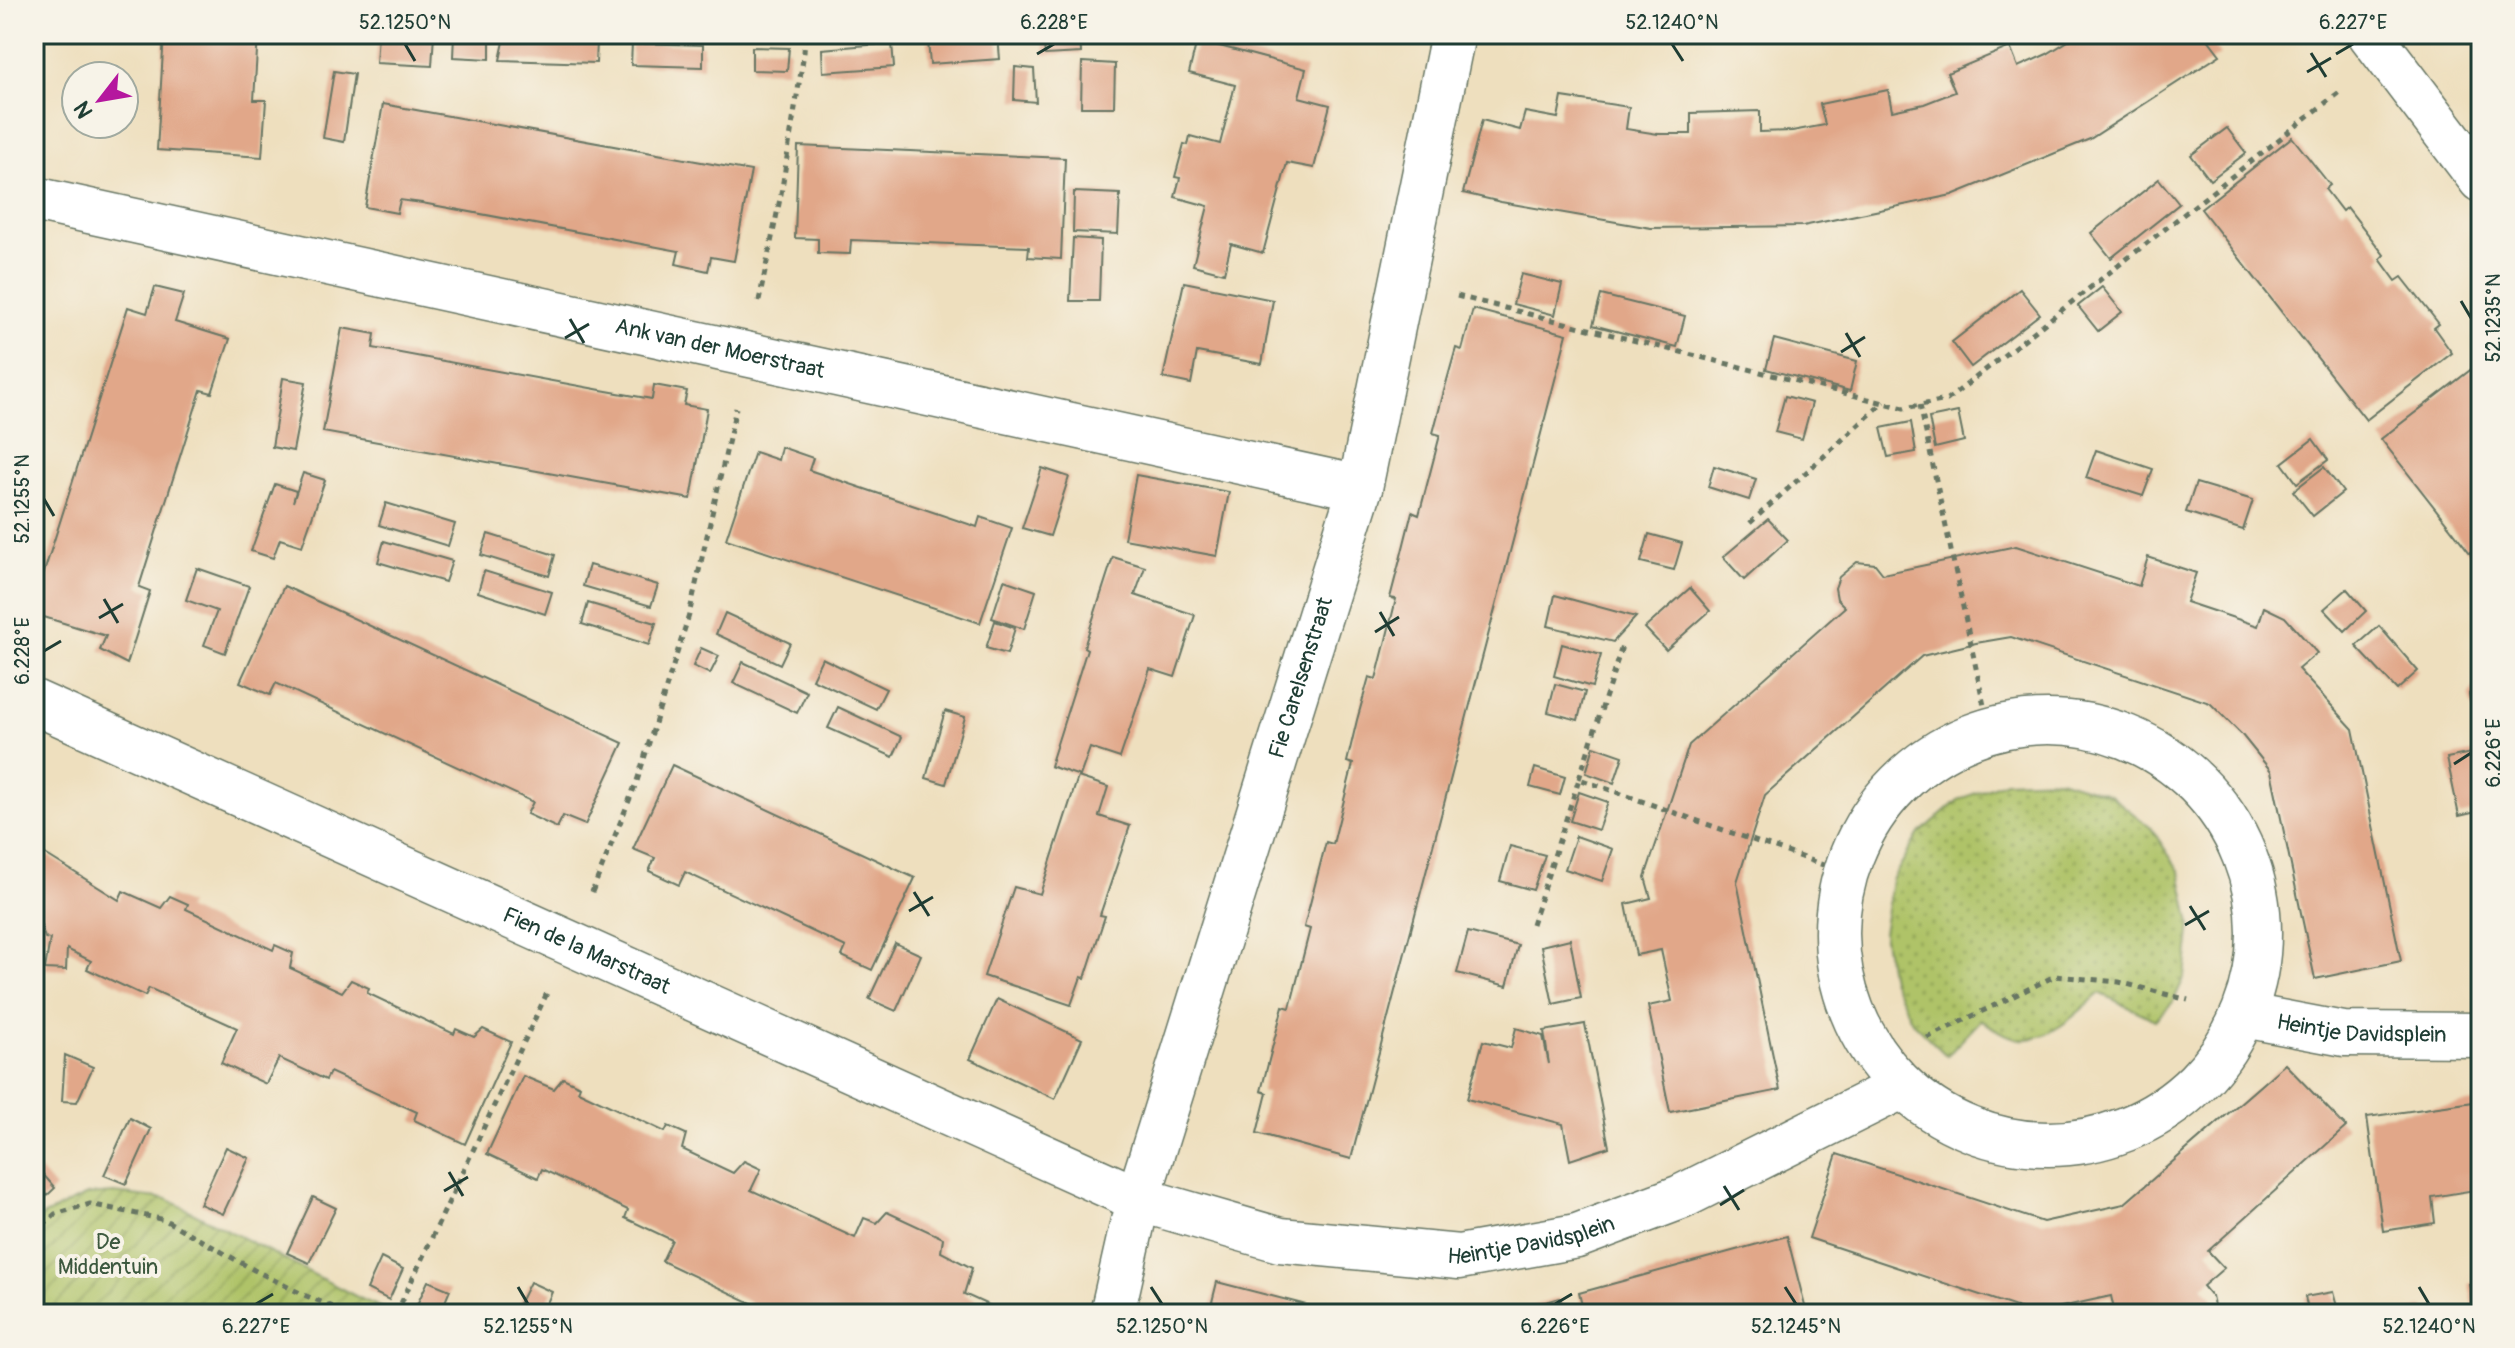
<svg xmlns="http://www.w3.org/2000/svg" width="2515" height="1348" font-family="Pangolin,sans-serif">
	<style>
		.grass { fill: url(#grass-dots); stroke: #67804e; stroke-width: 2 }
		.garden { fill: url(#garden-furrows); stroke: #67804e; stroke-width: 2 }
		.building { fill: #e1a789 }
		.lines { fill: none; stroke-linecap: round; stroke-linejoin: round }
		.minor-casing { stroke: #677664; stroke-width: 47 }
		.path { stroke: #677664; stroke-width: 5; stroke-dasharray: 6 6; stroke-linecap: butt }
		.minor { stroke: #fff; stroke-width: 44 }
		.ticks { fill: none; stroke: #1f3d34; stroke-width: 3 }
		.labels { text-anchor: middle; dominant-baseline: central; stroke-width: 8; stroke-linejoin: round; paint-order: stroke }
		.street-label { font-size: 22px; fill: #1f3d34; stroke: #f7f3e8 }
		.park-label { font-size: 22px; fill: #3c583e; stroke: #f7f3e8 }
		.neatline { fill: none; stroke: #1f3d34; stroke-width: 3 }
		.ticks-label { font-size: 20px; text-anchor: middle; fill: #1f3d34 }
	</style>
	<defs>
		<pattern id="grass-dots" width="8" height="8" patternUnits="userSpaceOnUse" patternTransform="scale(2)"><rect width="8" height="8" fill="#afc368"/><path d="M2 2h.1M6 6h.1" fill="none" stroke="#8ea056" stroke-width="1.8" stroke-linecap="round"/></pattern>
		<pattern id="garden-furrows" width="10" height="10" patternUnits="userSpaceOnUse" patternTransform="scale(2)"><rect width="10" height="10" fill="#afc368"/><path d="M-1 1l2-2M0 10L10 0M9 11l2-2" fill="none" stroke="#8ea056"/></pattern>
	</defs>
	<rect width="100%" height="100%" fill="#f7f3e8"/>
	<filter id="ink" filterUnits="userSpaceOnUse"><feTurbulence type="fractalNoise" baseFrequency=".0125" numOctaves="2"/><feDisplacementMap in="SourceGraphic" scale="16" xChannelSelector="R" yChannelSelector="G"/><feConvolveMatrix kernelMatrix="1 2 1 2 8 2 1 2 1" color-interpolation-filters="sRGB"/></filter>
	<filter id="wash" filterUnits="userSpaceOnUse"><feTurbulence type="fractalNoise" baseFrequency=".006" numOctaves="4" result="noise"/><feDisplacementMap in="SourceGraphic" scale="32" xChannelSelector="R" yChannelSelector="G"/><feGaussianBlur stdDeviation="1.8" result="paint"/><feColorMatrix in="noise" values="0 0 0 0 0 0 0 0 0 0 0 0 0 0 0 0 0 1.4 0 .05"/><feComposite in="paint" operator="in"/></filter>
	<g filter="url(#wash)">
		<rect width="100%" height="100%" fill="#eedfbe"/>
		<!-- grass -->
		<path class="grass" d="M2059,779L2110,795L2151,828L2180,872L2191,924L2185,976L2173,1002L2155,1020L2100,993C2080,1010 2055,1037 2027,1039C2012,1041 1993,1027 1981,1020L1947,1056L1913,1023L1891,980L1883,933L1892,880L1918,835L1958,800L2006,781Z"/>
		<!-- garden -->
		<polygon class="garden" points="114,1193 167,1199 363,1300 397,1314 34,1314 34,1223 44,1215 87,1195"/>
		<g id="blocks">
			<!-- building -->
			<g class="building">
				<polygon points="164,34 258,34 254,100 266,100 262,157 157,150"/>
				<polygon points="378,34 434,34 432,66 376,63"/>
				<polygon points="1043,34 1080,34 1081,53 1045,55"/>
				<polygon points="1266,34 1299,34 1298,41 1266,39"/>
				<polygon points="2074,34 2204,34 2220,55 2090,139 1952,195 1803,226 1651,228 1501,202 1463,193 1482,120 1520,130 1525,112 1558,118 1562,97 1629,107 1626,129 1658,134 1691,134 1691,113 1760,111 1760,132 1792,131 1825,125 1820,104 1888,90 1892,111 1924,104 1955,92 1947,73 2010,47 2018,67 2047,54 2076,36"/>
				<polygon points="2466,34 2481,34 2481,48 2478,50"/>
				<polygon points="454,35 490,37 490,59 453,57"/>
				<polygon points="998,36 1000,59 930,64 928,41"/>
				<polygon points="505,37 597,41 596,63 500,60"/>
				<polygon points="1197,40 1306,69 1299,97 1330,105 1314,168 1287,163 1263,253 1231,244 1224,273 1193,265 1208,206 1175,197 1180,178 1175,177 1184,144 1188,145 1190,136 1220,144 1235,85 1189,73"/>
				<polygon points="632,43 703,45 703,67 631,65"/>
				<polygon points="892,43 894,67 823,72 822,49"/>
				<polygon points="752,47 789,48 787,71 752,70"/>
				<polygon points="1082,62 1115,64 1114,107 1081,107"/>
				<polygon points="1015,67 1034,69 1036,102 1014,100"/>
				<polygon points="334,71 354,74 344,142 323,138"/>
				<polygon points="383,104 751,171 734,261 711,257 708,271 676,264 679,251 422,203 400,200 397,213 365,207"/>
				<polygon points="2227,128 2246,153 2210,180 2191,155"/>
				<polygon points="2292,137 2330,185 2325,189 2342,211 2347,207 2384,255 2380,259 2396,281 2402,277 2439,324 2434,328 2452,353 2366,420 2201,209"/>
				<polygon points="798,146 1065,158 1061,259 1028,257 1029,247 851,240 850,254 818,253 818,239 795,238"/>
				<polygon points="2159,179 2179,204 2111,258 2091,233"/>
				<polygon points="1074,192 1120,194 1118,234 1073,232"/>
				<polygon points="1073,238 1101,240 1099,301 1070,301"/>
				<polygon points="1521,274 1562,284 1555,315 1513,304"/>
				<polygon points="1184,282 1273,300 1262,364 1197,352 1191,384 1163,378"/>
				<polygon points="155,287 184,294 175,322 230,339 212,393 201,390 170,488 139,587 150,591 127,664 100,650 106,636 34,614 34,604 128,307 147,313"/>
				<polygon points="2102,287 2122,312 2098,331 2078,306"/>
				<polygon points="2020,289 2040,314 1971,367 1952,342"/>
				<polygon points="1601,295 1685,316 1677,347 1593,325"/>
				<polygon points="1473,309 1567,334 1351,1159 1257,1133 1267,1093 1261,1091 1283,1006 1290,1008 1310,929 1304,927 1326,842 1333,844 1353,764 1347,762 1357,720 1369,677 1376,679 1386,640 1396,599 1390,598 1401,556 1412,512 1419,515 1440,435 1433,433 1444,391 1456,348 1462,350"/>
				<polygon points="342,328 375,334 373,348 601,390 652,399 654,385 687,391 684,405 707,409 691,499 323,432"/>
				<polygon points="1774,339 1857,361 1850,391 1766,369"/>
				<polygon points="2473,368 2481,378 2481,567 2381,439"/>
				<polygon points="283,378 306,382 293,451 272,447"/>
				<polygon points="1785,396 1812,403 1802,439 1775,432"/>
				<polygon points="1958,412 1964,441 1935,448 1929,418"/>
				<polygon points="1911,422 1916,452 1888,457 1881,428"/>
				<polygon points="2313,439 2328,460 2297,483 2282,463"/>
				<polygon points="781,447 813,458 809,470 977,527 980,517 1012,528 980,623 726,539 755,452 778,460"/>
				<polygon points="2096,450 2153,469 2143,496 2086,478"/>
				<polygon points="1714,466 1756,479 1749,500 1708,487"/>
				<polygon points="2324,467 2343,492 2313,516 2293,491"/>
				<polygon points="1042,468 1069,477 1050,536 1022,528"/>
				<polygon points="303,473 325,480 302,546 280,539 273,558 251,551 275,484 296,491 293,502"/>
				<polygon points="1136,475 1229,492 1217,556 1124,539"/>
				<polygon points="2196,483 2253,500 2243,530 2186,512"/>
				<polygon points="386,503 455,524 448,546 379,525"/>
				<polygon points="1768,519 1788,540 1744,580 1723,557"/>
				<polygon points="488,534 555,555 549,576 481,555"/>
				<polygon points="1649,534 1682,543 1674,570 1641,562"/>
				<polygon points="384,541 452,561 445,582 378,562"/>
				<polygon points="2016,546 2139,586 2148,557 2196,573 2186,602 2258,626 2264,607 2285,617 2317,653 2298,669 2353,729 2401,961 2315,979 2271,771 2242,735 2210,703 2011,637 1976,643 1922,656 1765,795 1737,882 1780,1090 1670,1112 1648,1006 1672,1001 1661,950 1636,955 1626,904 1651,898 1645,877 1689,745 1845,607 1837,599 1835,588 1839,577 1857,562 1875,564 1883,574"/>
				<polygon points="1113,557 1145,567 1135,595 1195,615 1175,677 1150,669 1120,758 1090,748 1080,776 1050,766 1087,649 1084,647"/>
				<polygon points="589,565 658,585 651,606 583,586"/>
				<polygon points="197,568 249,586 225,653 204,645 217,611 186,600"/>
				<polygon points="484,571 552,592 545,614 478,592"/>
				<polygon points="1004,580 1036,591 1024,629 992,618"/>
				<polygon points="284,586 623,743 585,825 563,816 557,828 527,814 533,802 276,683 270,695 240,682"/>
				<polygon points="1690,588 1710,611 1666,650 1645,628"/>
				<polygon points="2347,589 2366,611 2345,631 2324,609"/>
				<polygon points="1555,595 1636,617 1613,642 1548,626"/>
				<polygon points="588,603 656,623 649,645 582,624"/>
				<polygon points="725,613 790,643 780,664 716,634"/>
				<polygon points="995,621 1015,628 1007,654 986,648"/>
				<polygon points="2379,626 2418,671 2397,690 2356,646"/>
				<polygon points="1562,644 1601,655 1592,687 1554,676"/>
				<polygon points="701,648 719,656 710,674 693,666"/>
				<polygon points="822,658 886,689 876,709 812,679"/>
				<polygon points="743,662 807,692 797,713 733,683"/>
				<polygon points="2477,683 2481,684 2481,719 2471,704 2469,694"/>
				<polygon points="1555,684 1585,692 1578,720 1548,712"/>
				<polygon points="838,707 902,737 893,757 828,728"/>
				<polygon points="945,711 965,717 946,784 926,778"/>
				<polygon points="1594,746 1623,756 1614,783 1586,773"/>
				<polygon points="2476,752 2481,773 2481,811 2459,816 2447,758"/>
				<polygon points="672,765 915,878 872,970 842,956 846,947 685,872 679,885 649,871 655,858 633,849"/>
				<polygon points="1535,768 1565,777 1560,795 1530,787"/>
				<polygon points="1078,777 1108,787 1099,816 1130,826 1100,915 1105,916 1085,978 1081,977 1071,1005 984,976 1014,887 1040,894"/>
				<polygon points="1579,792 1608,802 1598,830 1570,821"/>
				<polygon points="1576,836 1613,849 1602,881 1565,869"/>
				<polygon points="1510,846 1545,855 1533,890 1500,881"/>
				<polygon points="34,847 119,900 123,891 161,908 170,896 188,904 186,909 273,950 275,945 293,953 290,968 342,992 351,980 369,988 367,993 454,1034 456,1029 474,1037 483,1029 511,1042 465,1144 414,1120 417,1112 330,1072 326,1080 279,1058 266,1084 221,1063 237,1028 149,988 145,996 87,969 91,961 67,949 66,970 45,969 50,939 45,938 36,910 34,911"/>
				<polygon points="2481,888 2481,916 2480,916 2474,889"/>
				<polygon points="1468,932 1518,945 1507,986 1457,973"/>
				<polygon points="1570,939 1581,998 1553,1004 1541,946"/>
				<polygon points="895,943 921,955 896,1011 869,999"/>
				<polygon points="997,999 1082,1039 1055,1099 970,1059"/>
				<polygon points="1585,1024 1609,1147 1570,1160 1563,1124 1467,1099 1483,1041 1511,1048 1516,1028 1543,1036 1549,1064 1544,1031"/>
				<polygon points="65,1055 93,1067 77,1102 62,1101"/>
				<polygon points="2285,1064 2346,1127 2208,1251 2224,1268 2203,1286 2212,1297 2216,1314 2185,1314 2179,1306 2136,1314 2115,1314 2111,1296 2034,1313 1809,1238 1837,1154 2043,1222 2124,1204"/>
				<polygon points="523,1076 554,1089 563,1078 580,1086 578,1091 665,1132 668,1126 686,1134 682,1149 733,1173 744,1161 761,1169 751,1190 855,1238 864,1218 877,1223 887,1212 943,1238 941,1252 972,1268 964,1294 1008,1314 831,1314 825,1311 823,1314 775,1314 662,1261 672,1240 625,1218 628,1210 542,1169 538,1178 487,1154"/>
				<polygon points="2481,1101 2481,1189 2432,1197 2435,1223 2383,1231 2367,1117"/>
				<polygon points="130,1118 151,1129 126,1184 104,1175"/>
				<polygon points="226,1147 249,1158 223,1214 200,1204"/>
				<polygon points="34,1164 55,1188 34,1208"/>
				<polygon points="313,1197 336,1208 309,1263 287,1253"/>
				<polygon points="1787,1236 1807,1314 1584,1314 1579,1293"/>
				<polygon points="381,1258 403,1269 389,1300 367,1289"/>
				<polygon points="428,1281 450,1290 440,1314 420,1314 414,1311"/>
				<polygon points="2481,1281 2481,1312 2475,1313 2469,1284"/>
				<polygon points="530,1282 552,1292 542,1314 514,1314"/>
				<polygon points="1217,1282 1322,1309 1337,1314 1209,1314"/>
				<polygon points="2333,1292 2339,1314 2309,1314 2305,1297"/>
				<polygon points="1560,1298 1564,1314 1507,1314 1507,1313"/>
				<polygon points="2425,1307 2426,1314 2400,1314 2399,1313"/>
			</g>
		</g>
	</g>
	<g filter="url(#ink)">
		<use href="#blocks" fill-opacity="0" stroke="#677664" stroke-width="2"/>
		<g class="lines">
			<defs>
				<g id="minor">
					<polyline points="2370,34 2481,180"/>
					<path id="s1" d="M34,199L1360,488"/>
					<path id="s2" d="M34,702L1138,1199L1280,1240L1459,1257L1577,1236L1681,1197L1901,1087"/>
					<circle cx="2048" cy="933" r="211"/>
					<path id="s3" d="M2243,1015L2344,1034L2481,1035"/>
					<path id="s4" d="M1112,1314L1138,1199L1360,488L1453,34"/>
				</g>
			</defs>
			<!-- minor casing -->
			<use href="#minor" class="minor-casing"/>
			<!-- path -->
			<g class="path">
				<polyline points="1457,296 1904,408 1947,400 2342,90"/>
				<polyline points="759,301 781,194 804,53 805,34"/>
				<polyline points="1920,405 1989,729"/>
				<polyline points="1750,523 1884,402"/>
				<polyline points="1579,779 1623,643"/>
				<polyline points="592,892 637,781 689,615 736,408"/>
				<polyline points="1532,924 1579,779 1843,872"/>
				<polyline points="1927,1038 2055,976 2119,982 2188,1000"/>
				<polyline points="34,1233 55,1214 90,1204 165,1220 254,1270 304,1295 351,1314"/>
				<polyline points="396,1314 547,993"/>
			</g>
			<!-- minor -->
			<use href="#minor" class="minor"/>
		</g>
	</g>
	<!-- ticks -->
	<path class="ticks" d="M405,44L415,61M1672,44L1683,61M2311,53L2326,77M1037,54L1054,44M2336,54L2353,44M2307,72L2331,58M2461,301L2471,318M570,319L584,343M1846,333L1860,357M565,338L589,324M1841,352L1865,337M44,499L54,516M104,599L118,623M1380,612L1394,636M99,618L123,604M1375,632L1399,617M44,651L61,641M2454,764L2471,753M914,892L929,916M2190,906L2205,930M909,911L933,897M2185,925L2209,911M449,1172L463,1196M1724,1186L1739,1210M444,1191L468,1177M1720,1205L1744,1190M518,1287L528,1304M1151,1287L1162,1304M1785,1287L1796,1304M2419,1287L2429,1304M256,1304L273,1294M1555,1304L1572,1294"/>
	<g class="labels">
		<!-- street labels -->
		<g class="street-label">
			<text stroke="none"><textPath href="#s1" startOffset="702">Ank van der Moerstraat</textPath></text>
			<text stroke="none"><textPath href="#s4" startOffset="664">Fie Carelsenstraat</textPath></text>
			<text stroke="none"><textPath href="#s2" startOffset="606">Fien de la Marstraat</textPath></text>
			<text stroke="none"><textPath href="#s3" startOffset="120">Heintje Davidsplein</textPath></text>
			<text stroke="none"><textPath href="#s2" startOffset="1612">Heintje Davidsplein</textPath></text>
		</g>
		<!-- park labels -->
		<g class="park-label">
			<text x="108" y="1242">De<tspan x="108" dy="25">Middentuin</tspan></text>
		</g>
	</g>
	<!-- margin -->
	<rect width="2515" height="1348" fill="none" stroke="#f7f3e8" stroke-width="88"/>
	<!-- north arrow -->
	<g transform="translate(100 100) rotate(239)"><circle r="38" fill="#f7f3e8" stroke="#a1aaa0" stroke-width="2"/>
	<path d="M0-6L14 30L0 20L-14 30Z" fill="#b5179e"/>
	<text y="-12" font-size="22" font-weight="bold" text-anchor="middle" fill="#1f3d34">N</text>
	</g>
	<rect x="44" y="44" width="2427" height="1260" class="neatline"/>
	<g class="ticks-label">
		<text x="405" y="29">52.1250°N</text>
		<text x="1054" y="29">6.228°E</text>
		<text x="1672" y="29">52.1240°N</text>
		<text x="2353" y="29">6.227°E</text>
		<text transform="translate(2493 318) rotate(-90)" y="7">52.1235°N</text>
		<text transform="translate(22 499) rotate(-90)" y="7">52.1255°N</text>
		<text transform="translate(22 651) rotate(-90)" y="7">6.228°E</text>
		<text transform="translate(2493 753) rotate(-90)" y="7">6.226°E</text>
		<text x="256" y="1333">6.227°E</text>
		<text x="528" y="1333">52.1255°N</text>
		<text x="1162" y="1333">52.1250°N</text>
		<text x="1555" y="1333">6.226°E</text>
		<text x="1796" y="1333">52.1245°N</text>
		<text x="2429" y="1333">52.1240°N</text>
	</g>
</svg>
